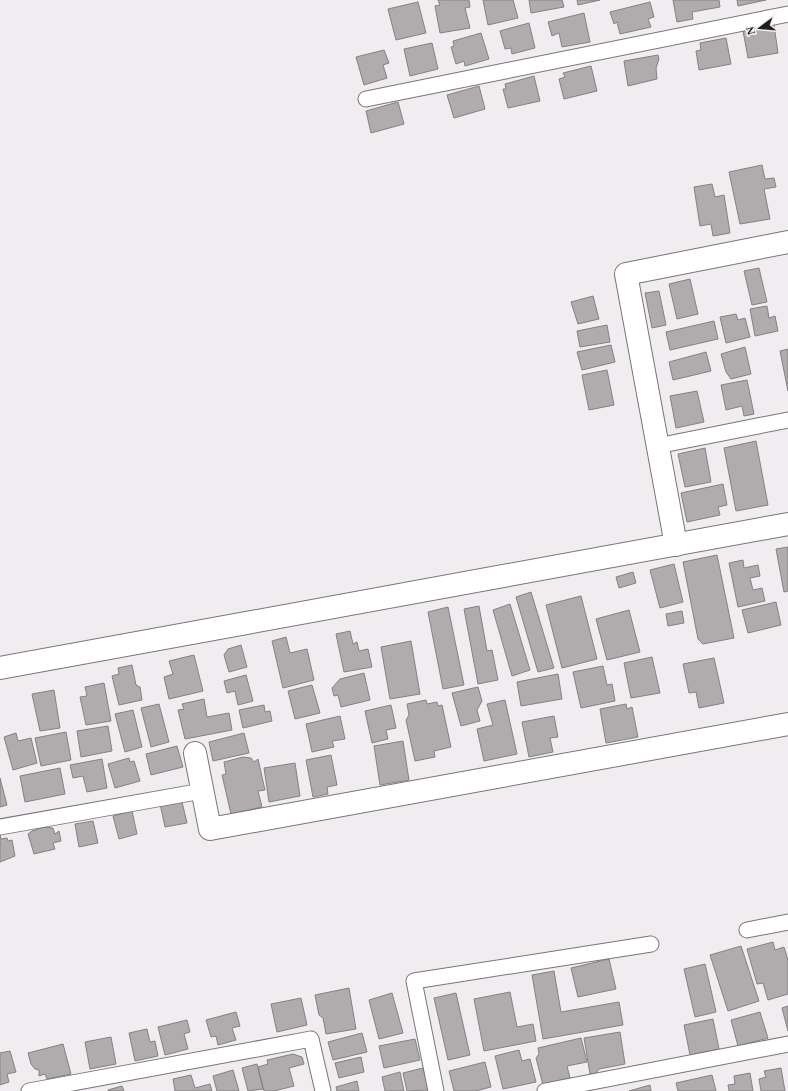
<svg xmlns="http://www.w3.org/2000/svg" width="788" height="1091" font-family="'Times New Roman',serif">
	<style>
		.building { fill: #b0acae; stroke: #848083 }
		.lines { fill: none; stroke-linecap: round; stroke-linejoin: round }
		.service-casing { stroke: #787577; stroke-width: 17 }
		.minor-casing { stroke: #787577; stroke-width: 24 }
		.service { stroke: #fff; stroke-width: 15 }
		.minor { stroke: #fff; stroke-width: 22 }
	</style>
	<rect width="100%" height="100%" fill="#f1ecef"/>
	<!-- building -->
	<g class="building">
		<polygon points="438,0 469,0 470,7 465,8 470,28 440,33 435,6 440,5"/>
		<polygon points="483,0 513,0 518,18 488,25"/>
		<polygon points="529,0 562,0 564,7 531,13"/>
		<polygon points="577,0 600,0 578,5"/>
		<polygon points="673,0 719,0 720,7 692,12 693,19 677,22"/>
		<polygon points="737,0 766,0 738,6"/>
		<polygon points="418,2 426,33 396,40 388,9"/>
		<polygon points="650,2 654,17 648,19 651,27 620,34 617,22 614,24 610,12"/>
		<polygon points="584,13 590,42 562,47 559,33 552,36 548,22"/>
		<polygon points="529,23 535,48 512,54 511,48 505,49 500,31"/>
		<polygon points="774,25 778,53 748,58 743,31"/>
		<polygon points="481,33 489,59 465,66 464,61 456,64 451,47 454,46 453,41"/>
		<polygon points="726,38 731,64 699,70 696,51 701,50 700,43"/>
		<polygon points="432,43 438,69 410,76 404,49"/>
		<polygon points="384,50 389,63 383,65 387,78 364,85 356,57"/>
		<polygon points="658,55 659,59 656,68 657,79 628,86 624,61"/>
		<polygon points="591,66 597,91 564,99 559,79 565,77 563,73"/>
		<polygon points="534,76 540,101 508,108 503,89 506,89 505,84"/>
		<polygon points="479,86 485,109 454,118 447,95"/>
		<polygon points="398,102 404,124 371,133 366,111"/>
		<polygon points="762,165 765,179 774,178 776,187 764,189 770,219 740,224 729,172"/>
		<polygon points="712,184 715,197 724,195 730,233 713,236 711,224 700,226 694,187"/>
		<polygon points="759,268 767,302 752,305 744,271"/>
		<polygon points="690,279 698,314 677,319 669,284"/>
		<polygon points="659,291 666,325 652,328 645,293"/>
		<polygon points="593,296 599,319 578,324 571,302"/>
		<polygon points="767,306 769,318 775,316 778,331 755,336 750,309"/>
		<polygon points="736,314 738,320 745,318 750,337 726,343 720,317"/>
		<polygon points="714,321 718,339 670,350 666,332"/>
		<polygon points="607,325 610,342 580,347 577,331"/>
		<polygon points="611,345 615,362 582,370 577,352"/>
		<polygon points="745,347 751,374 731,379 726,372 721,354"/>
		<polygon points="788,349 788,391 780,351"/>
		<polygon points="706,352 711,371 673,380 669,362"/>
		<polygon points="607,370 614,405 589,410 582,375"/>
		<polygon points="747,380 754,414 744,416 742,406 726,410 721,385"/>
		<polygon points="697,391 704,422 676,428 670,396"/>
		<polygon points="756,441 768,505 736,511 724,448"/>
		<polygon points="705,448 711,482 685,487 678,454"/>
		<polygon points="723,484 727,505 718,507 720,515 687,522 681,493"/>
		<polygon points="788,547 788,591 784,592 776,549"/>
		<polygon points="717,555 734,638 703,644 698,639 683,562"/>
		<polygon points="743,560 744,568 758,565 760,576 750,578 753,590 762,588 765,601 738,607 729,563"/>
		<polygon points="674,564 683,602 660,608 650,570"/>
		<polygon points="633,572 636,583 619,588 616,577"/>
		<polygon points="531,592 554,668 538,672 516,597"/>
		<polygon points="581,596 597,659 562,668 546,605"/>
		<polygon points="776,602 781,625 748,633 742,610"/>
		<polygon points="510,604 530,670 512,676 493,610"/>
		<polygon points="479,606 487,651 492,650 498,680 478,684 464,609"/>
		<polygon points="448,607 464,685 443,689 428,612"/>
		<polygon points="629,610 640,652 607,660 596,619"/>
		<polygon points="682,611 684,623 668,626 666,614"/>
		<polygon points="350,631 353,644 357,642 359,651 368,649 372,667 344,672 336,634"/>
		<polygon points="286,637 290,653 307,649 314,680 283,688 272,641"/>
		<polygon points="411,641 420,694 390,699 381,647"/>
		<polygon points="241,645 247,667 229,672 224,655 228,649"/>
		<polygon points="194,655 203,691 169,699 164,677 173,674 169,661"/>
		<polygon points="652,657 660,693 631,698 624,663"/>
		<polygon points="714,658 724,703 699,708 696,692 689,693 683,664"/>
		<polygon points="132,665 136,685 140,687 142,700 119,705 112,676 119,674 118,668"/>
		<polygon points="603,666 607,685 612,684 615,701 581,708 573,672"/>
		<polygon points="364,673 370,700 341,707 338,695 334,696 332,688 340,679"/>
		<polygon points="558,674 562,699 521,706 517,682"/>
		<polygon points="246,675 253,701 238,705 235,691 227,693 224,681"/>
		<polygon points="104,683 111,721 86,725 80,697 87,696 85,687"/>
		<polygon points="312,685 320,713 295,719 288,691"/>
		<polygon points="478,687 482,701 477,710 480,721 461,726 452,693"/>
		<polygon points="54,690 60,728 40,731 32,694"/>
		<polygon points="204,699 207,717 229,713 232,730 185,739 178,710 184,709 182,704"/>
		<polygon points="426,700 427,704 437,702 438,706 442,705 451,747 434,751 435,757 415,761 406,720 409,715 407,704"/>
		<polygon points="505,700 517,754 484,761 477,729 493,725 487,704"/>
		<polygon points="159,704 169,742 151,747 141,708"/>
		<polygon points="626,704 627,709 632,707 638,737 606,743 600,709"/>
		<polygon points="264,705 265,712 270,711 272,721 243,728 239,710"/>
		<polygon points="391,705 396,728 386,730 388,739 372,743 365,711"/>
		<polygon points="133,710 142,747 125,752 115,714"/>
		<polygon points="340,716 345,739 332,741 334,747 312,752 306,724"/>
		<polygon points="554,716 558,737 550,738 553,752 529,757 522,722"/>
		<polygon points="108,726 112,751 81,757 77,731"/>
		<polygon points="66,732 71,760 41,766 35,738"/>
		<polygon points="16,733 18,741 31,738 37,763 13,770 4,737"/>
		<polygon points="244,733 249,753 213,761 209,742"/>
		<polygon points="403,741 409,780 380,785 374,746"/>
		<polygon points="177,746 183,767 151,775 146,754"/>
		<polygon points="331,755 337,785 327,787 328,794 313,797 306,760"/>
		<polygon points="243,757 251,758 254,762 258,759 265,790 258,791 262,807 231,814 222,775 226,774 224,762"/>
		<polygon points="129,758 130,762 134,761 140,781 115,788 108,764"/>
		<polygon points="102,759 107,788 87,792 83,776 73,778 70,765"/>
		<polygon points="295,763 300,796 269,802 264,768"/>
		<polygon points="60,768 65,794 25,802 20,776"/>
		<polygon points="0,778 7,805 0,807"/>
		<polygon points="182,802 187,823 165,827 160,804"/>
		<polygon points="132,811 137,834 119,839 113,816"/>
		<polygon points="93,821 98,843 79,847 75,824"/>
		<polygon points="45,827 53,828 55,834 59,831 61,841 53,843 55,849 34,854 28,834 32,831"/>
		<polygon points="0,835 1,839 7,838 8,841 12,840 15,856 0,862"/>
		<polygon points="773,942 775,950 784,947 788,960 788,994 768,1000 763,983 757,984 747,949"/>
		<polygon points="741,946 759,1001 728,1011 710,955"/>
		<polygon points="609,959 616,989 578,997 571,968"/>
		<polygon points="705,964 716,1012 695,1017 684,969"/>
		<polygon points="554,971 561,1012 619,1002 623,1025 543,1039 532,975"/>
		<polygon points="349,988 356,1029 326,1034 323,1018 319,1015 315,995"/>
		<polygon points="510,992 517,1027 533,1024 536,1041 484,1051 474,999"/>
		<polygon points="392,993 403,1033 379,1039 369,1000"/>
		<polygon points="456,993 470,1055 448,1060 434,998"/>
		<polygon points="301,998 307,1025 277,1032 271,1004"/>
		<polygon points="788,1006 788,1031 782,1008"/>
		<polygon points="236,1012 240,1026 232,1028 236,1040 218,1045 216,1036 211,1037 206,1020"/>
		<polygon points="760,1012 768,1038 738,1046 731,1020"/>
		<polygon points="713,1019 719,1049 690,1055 684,1025"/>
		<polygon points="187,1020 190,1032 184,1034 188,1049 165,1055 158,1027"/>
		<polygon points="147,1029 150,1042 155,1041 158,1056 135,1061 129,1033"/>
		<polygon points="620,1032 625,1064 599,1069 596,1073 590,1074 584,1038"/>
		<polygon points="362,1033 367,1052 333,1060 328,1042"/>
		<polygon points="111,1037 116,1064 90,1069 85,1042"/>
		<polygon points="581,1038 587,1062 567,1066 570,1078 543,1085 536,1058 539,1054 538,1048"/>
		<polygon points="415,1039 420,1060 384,1068 379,1046"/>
		<polygon points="63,1044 71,1074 47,1079 45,1074 39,1076 39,1070 35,1069 31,1064 28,1053"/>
		<polygon points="519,1050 522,1061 530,1059 536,1082 503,1089 495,1056"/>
		<polygon points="10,1051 16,1072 7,1074 9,1082 0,1085 0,1053"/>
		<polygon points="293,1054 302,1057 304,1064 289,1068 294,1086 274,1091 264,1091 258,1067 268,1064 267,1060"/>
		<polygon points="361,1057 364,1072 339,1078 335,1063"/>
		<polygon points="485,1062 491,1087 476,1091 454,1091 449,1071"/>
		<polygon points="257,1064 263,1089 248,1091 242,1068"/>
		<polygon points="423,1068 429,1090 407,1091 403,1073"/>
		<polygon points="781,1068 785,1091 761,1091 759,1079 766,1077 764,1071"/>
		<polygon points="233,1070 239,1091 217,1091 213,1076"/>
		<polygon points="400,1072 404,1091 385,1091 382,1077"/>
		<polygon points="750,1073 753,1091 729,1091 728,1085 735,1084 734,1076"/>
		<polygon points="191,1075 195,1088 210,1084 212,1091 175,1091 173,1079"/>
		<polygon points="712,1075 716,1091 678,1091 676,1083"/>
		<polygon points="357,1081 359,1091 337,1091 336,1087"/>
		<polygon points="650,1085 651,1091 629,1091"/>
		<polygon points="122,1086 124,1091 108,1091 108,1090"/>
	</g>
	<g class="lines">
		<defs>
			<g id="service">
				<polyline points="366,99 788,14"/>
				<polyline points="657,446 788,420"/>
				<polyline points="0,827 202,791"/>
				<polyline points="747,930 788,922"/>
				<polyline points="29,1091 311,1039 323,1091"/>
				<polyline points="436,1091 414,981 651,944"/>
				<polyline points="545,1091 788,1044"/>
			</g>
			<g id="minor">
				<polyline points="676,545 626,274 788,242"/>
				<polyline points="0,668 788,524"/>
				<polyline points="195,753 210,829 788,724"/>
			</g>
		</defs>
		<!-- service casing -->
		<use href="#service" class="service-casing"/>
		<!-- minor casing -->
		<use href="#minor" class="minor-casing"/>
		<!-- service -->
		<use href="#service" class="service"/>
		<!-- minor -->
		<use href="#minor" class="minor"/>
	</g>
	<!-- north arrow -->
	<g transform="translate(760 28) rotate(254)" stroke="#f1ecef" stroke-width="3" paint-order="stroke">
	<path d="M0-3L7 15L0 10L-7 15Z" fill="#201f20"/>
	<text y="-6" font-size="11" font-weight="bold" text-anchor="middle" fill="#201f20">N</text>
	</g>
</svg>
